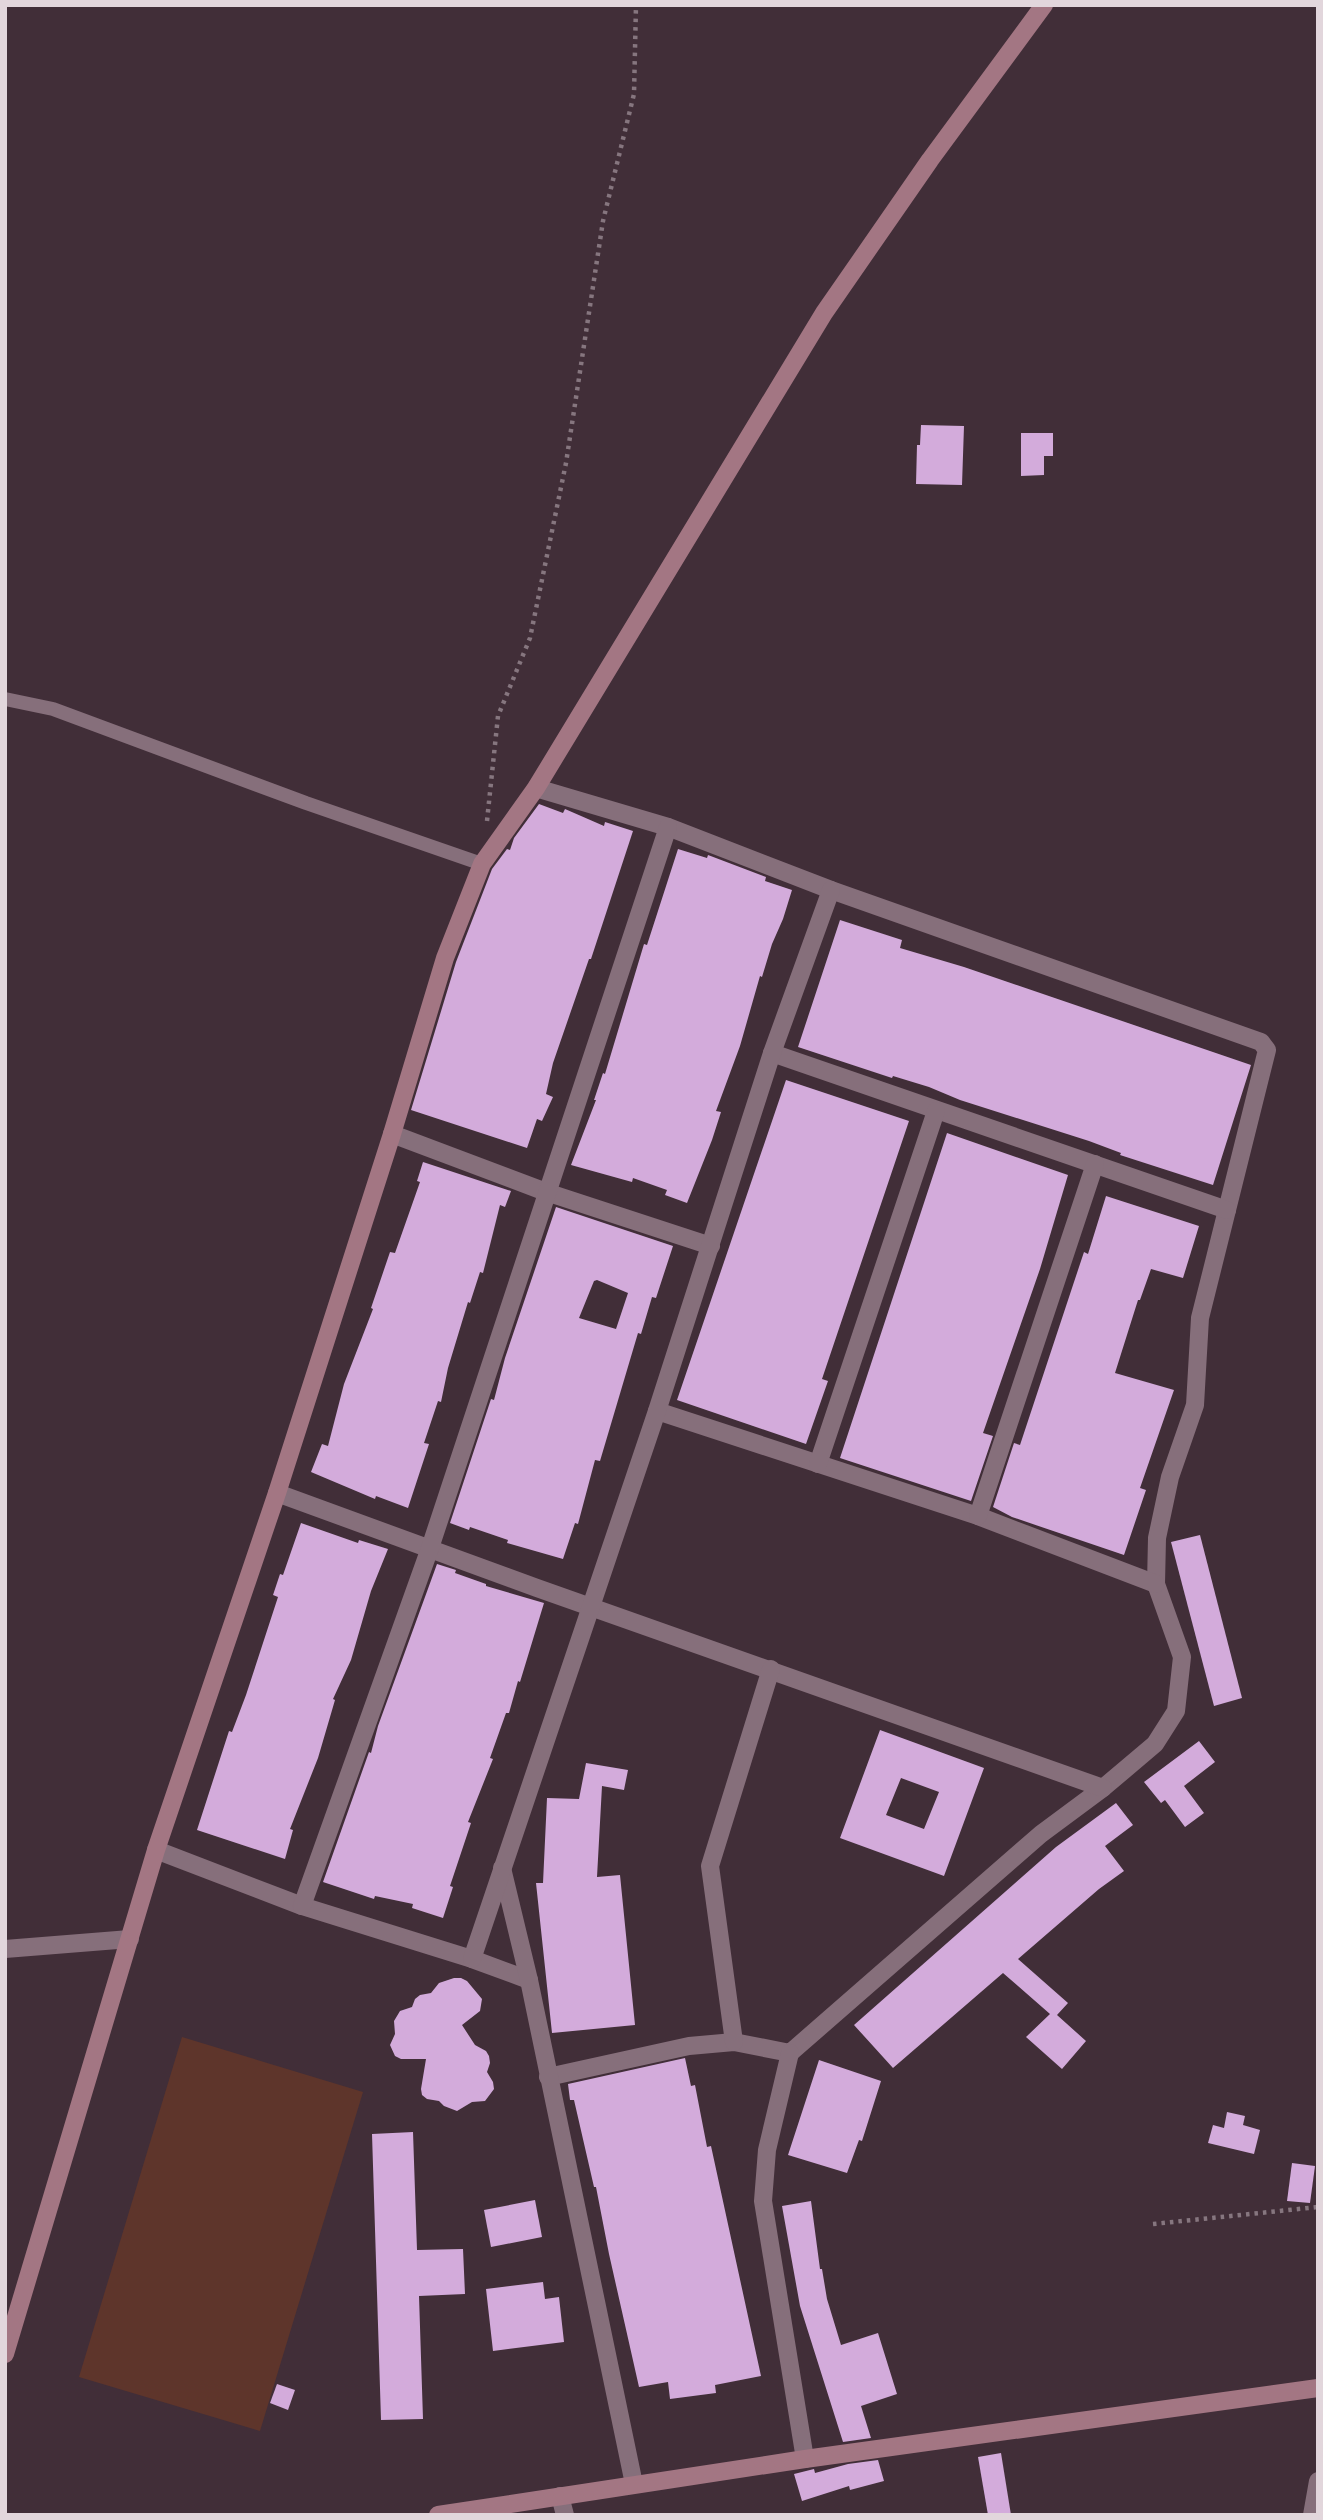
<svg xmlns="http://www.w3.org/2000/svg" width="1323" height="2520" font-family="Inter,sans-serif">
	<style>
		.grass { fill: #5e352b }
		.building { fill: #d3abdb; fill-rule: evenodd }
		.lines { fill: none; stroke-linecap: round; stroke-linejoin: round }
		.path { stroke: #86767f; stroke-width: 4.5; stroke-dasharray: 3.5 5; stroke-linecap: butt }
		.lane { stroke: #866f7b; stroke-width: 14 }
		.street { stroke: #866f7b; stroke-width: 18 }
		.secondary { stroke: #a37683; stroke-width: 18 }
	</style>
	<rect width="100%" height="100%" fill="#412e38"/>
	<!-- grass -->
	<polygon class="grass" points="182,2037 363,2092 260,2431 79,2377"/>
	<!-- building -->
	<g class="building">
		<polygon points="921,425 964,426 962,485 916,484 917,445 920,445"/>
		<polygon points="1021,433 1053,433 1053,456 1044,456 1044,475 1021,476"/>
		<polygon points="539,804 563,813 565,809 604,826 605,822 633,831 591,959 589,959 553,1063 546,1094 553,1097 542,1121 537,1119 527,1148 411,1110 456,962 492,869 507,849 510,850 514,838"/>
		<polygon points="678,849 707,858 708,855 766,877 765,881 792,890 783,919 772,944 762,977 760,976 740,1046 716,1111 721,1112 712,1140 687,1203 665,1195 667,1190 633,1178 632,1182 571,1165 596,1100 594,1100 603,1073 605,1074 644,944 647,945"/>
		<polygon points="840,920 902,940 900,948 964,967 1251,1065 1213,1185 1120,1155 1121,1153 1089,1141 960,1100 929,1087 893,1076 892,1078 798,1047"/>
		<polygon points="786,1080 909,1121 822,1379 828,1381 806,1444 677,1400"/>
		<polygon points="947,1133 1068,1175 1040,1269 983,1433 993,1436 971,1501 840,1458"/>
		<polygon points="423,1162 511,1191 505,1207 500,1205 483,1273 480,1272 470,1303 468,1302 448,1368 441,1402 438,1401 424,1443 429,1444 408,1508 376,1496 375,1499 311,1472 322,1444 328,1446 344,1384 373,1309 371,1308 390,1252 395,1253 420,1182 417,1181"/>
		<polygon points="1106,1196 1199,1226 1183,1278 1151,1269 1140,1300 1138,1300 1115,1373 1174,1390 1140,1488 1146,1490 1124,1555 1012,1517 993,1507 1014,1443 1020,1445 1074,1282 1084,1252 1088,1254"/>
		<path d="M556,1207L673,1246L656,1298L652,1297L641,1334L638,1333L600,1461L595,1460L578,1524L575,1523L563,1559L507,1543L508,1540L470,1527L469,1530L450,1523L491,1399L494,1400L505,1358ZM597,1280L628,1293L616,1329L579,1318L594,1281Z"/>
		<polygon points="301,1523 358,1543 359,1540 388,1549 371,1591 351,1660 333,1699 335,1700 318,1758 290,1829 293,1830 285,1859 197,1830 229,1731 232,1732 246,1695 278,1597 273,1595 280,1574 283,1575"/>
		<polygon points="1200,1535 1242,1698 1214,1706 1171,1542"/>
		<polygon points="437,1564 456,1570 455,1573 486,1584 486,1586 544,1603 520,1682 518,1681 509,1713 506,1713 490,1758 493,1759 468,1822 471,1823 450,1886 453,1887 443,1918 412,1908 413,1904 375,1896 374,1899 323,1882 369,1752 371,1753 378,1726"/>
		<path d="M880,1730L984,1768L944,1876L840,1838ZM901,1778L939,1792L924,1829L886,1815Z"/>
		<polygon points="1199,1741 1215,1762 1184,1786 1204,1813 1185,1827 1165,1800 1161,1803 1144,1782"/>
		<polygon points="586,1763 628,1770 624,1790 602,1786 597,1877 620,1875 635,2025 552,2033 536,1883 543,1883 547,1798 579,1799"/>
		<polygon points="1116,1803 1133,1825 1105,1846 1124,1871 1099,1889 1018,1959 1068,2003 1057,2015 1086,2041 1062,2069 1026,2037 1050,2014 1003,1973 893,2068 854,2025 1056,1847"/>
		<polygon points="454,1978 461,1978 467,1981 482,1999 480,2011 462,2025 475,2045 486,2051 489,2056 490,2063 487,2072 493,2082 494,2089 485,2101 472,2102 457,2111 444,2106 439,2101 427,2099 422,2095 421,2089 426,2059 401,2059 395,2056 390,2045 395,2034 394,2021 400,2011 412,2007 415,1999 420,1995 431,1993 439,1983"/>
		<polygon points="685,2058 691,2086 695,2085 707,2147 711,2146 761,2376 715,2385 716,2393 670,2399 668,2382 639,2387 609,2254 596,2187 594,2187 574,2100 570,2100 568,2084"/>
		<polygon points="819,2060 881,2081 862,2141 859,2140 847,2173 788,2155"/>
		<polygon points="1227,2112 1245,2116 1243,2125 1260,2130 1254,2154 1208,2143 1213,2125 1224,2128"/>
		<polygon points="413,2132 417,2250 463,2249 465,2294 419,2296 423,2419 381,2420 372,2134"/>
		<polygon points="1292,2163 1315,2166 1310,2203 1287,2201"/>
		<polygon points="535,2200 542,2237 491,2247 484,2210"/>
		<polygon points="811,2201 820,2269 822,2269 827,2299 841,2345 878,2333 897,2394 861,2406 871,2438 843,2442 800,2306 782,2206"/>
		<polygon points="543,2282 545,2299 559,2297 564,2342 493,2351 486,2289"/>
		<polygon points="277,2384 295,2390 288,2410 270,2403"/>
		<polygon points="1001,2453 1011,2515 988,2515 978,2457"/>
		<polygon points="878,2460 884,2481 850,2490 849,2486 802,2501 794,2474 814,2469 815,2473 848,2464"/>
	</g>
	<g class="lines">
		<!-- path -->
		<g class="path">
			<polyline points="487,821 498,716 530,638 566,463 603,221 634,94 636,5"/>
			<polyline points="1153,2224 1318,2207"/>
		</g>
		<!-- lane -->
		<polyline class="lane" points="5,699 53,709 306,803 482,864"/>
		<!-- street -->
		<g class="street">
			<polyline points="536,788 668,827 831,890 1261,1042 1267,1050 1200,1318 1195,1405 1170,1477 1157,1538 1156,1584 1182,1657 1176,1711 1155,1744 1103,1788 1041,1834 790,2053 734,2042 689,2046 548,2077"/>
			<polyline points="772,1053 1227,1210"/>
			<polyline points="392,1134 546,1192 711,1246"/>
			<polyline points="657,1411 978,1516 1156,1584"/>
			<polyline points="818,1464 936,1111"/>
			<polyline points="277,1493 537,1588 1103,1788"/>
			<polyline points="978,1516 1095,1164"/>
			<polyline points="156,1850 302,1906 472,1959 529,1980"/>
			<polyline points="502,1868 529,1980 634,2484"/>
			<polyline points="302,1906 430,1548 668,827"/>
			<polyline points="5,1949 130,1939"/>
			<polyline points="472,1959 657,1411 772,1053 831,890"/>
			<polyline points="734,2042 710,1866 771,1669"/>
			<polyline points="790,2053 767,2150 763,2201 805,2459"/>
			<polyline points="560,2496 565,2515"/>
			<polyline points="1312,2515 1318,2481"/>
		</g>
		<!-- secondary -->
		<g class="secondary">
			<polyline points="5,2354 156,1850 277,1493 392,1134 445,958 482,864 536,788 824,313 930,160 1044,5"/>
			<polyline points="438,2515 805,2459 1318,2388"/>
		</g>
	</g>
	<!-- border -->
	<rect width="1323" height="2520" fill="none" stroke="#e2d6dc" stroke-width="14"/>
</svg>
